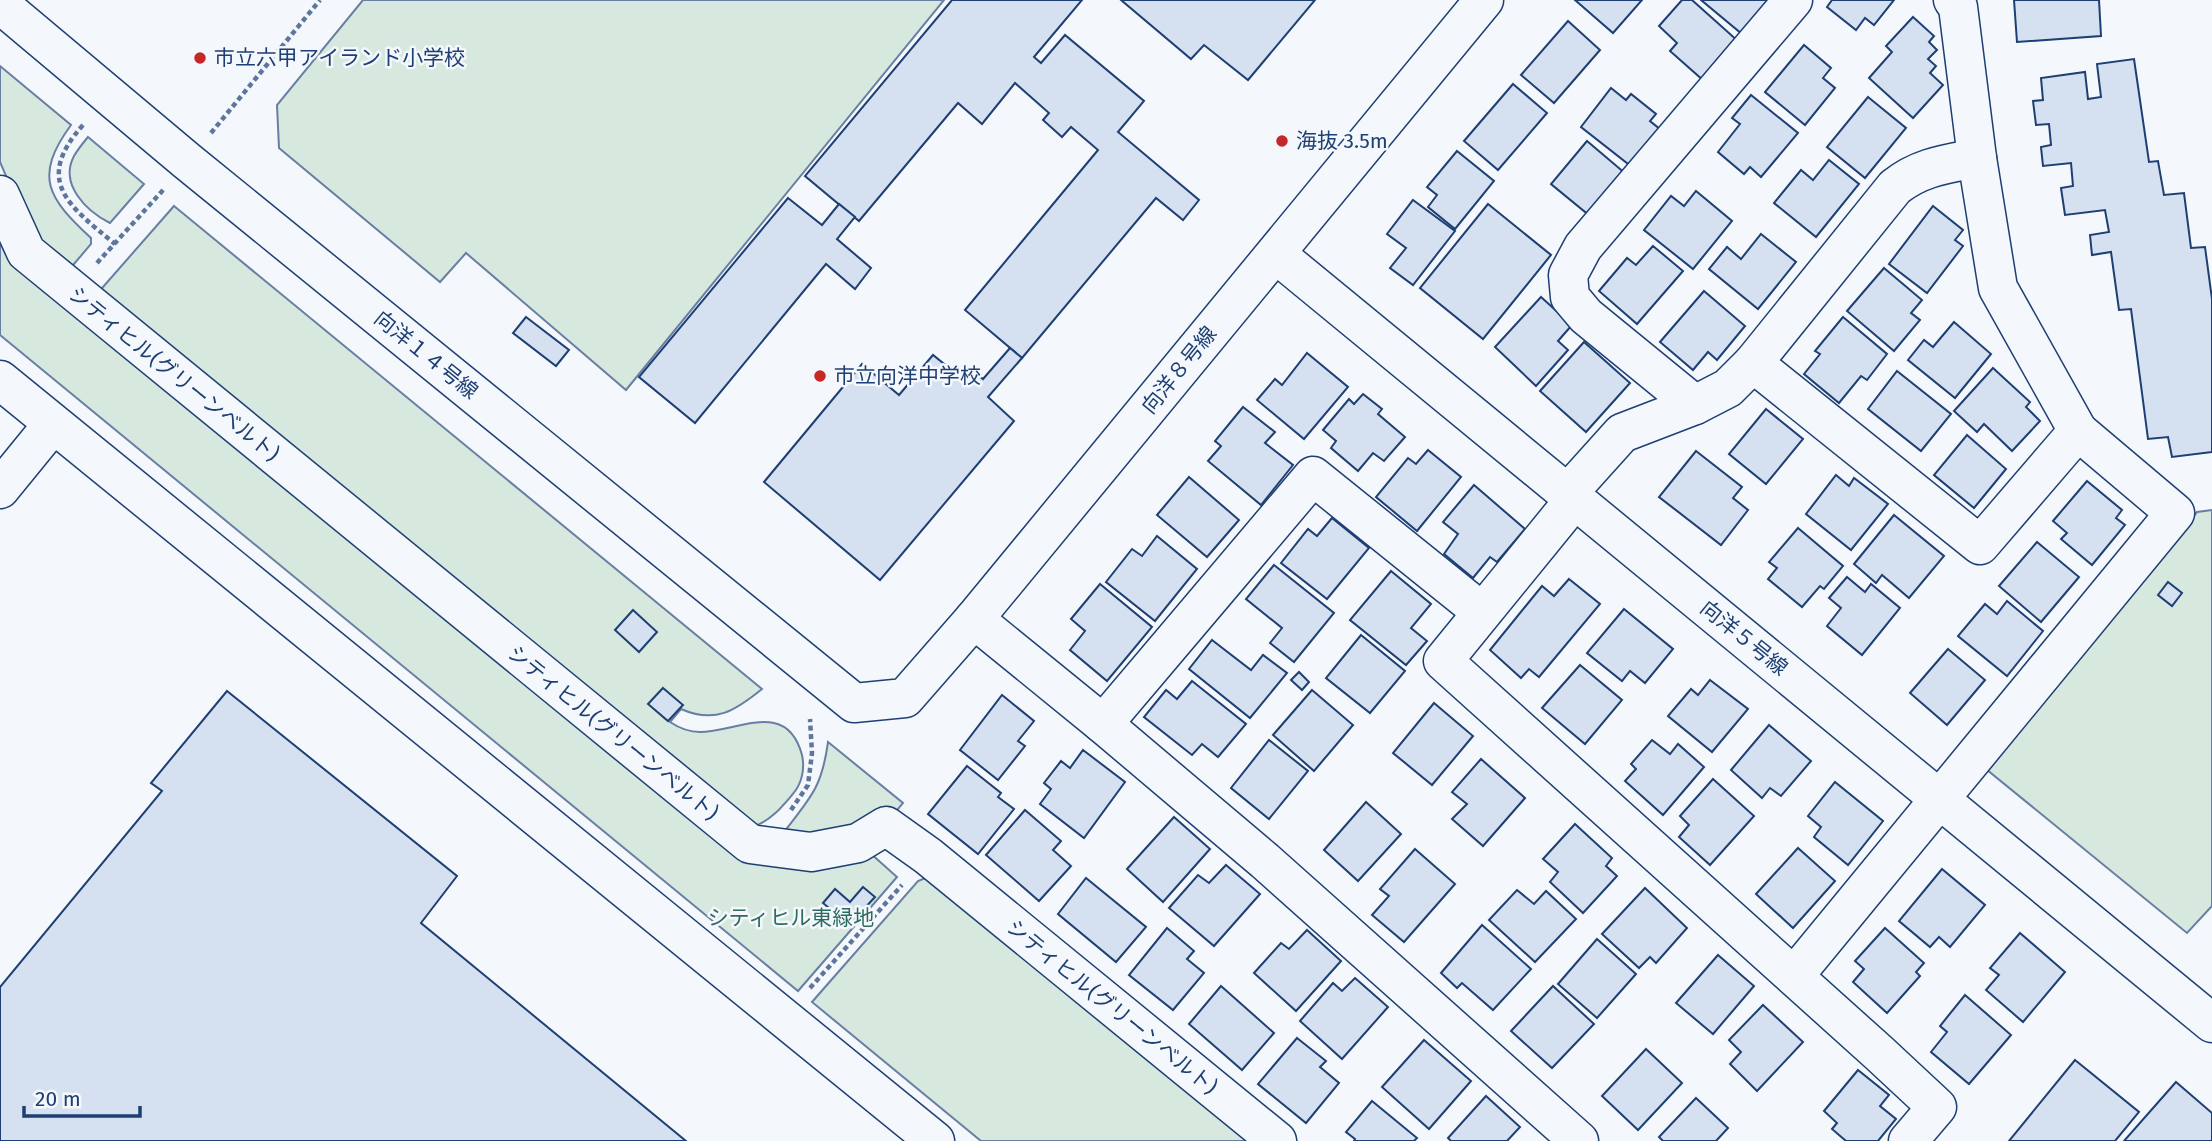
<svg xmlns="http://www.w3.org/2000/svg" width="2212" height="1141" font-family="'Fira Sans','Noto Sans JP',sans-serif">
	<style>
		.green { fill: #d7e8df; stroke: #687fa3; stroke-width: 2 }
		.building { fill: #d5e0f0; stroke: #1d3f73; stroke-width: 2 }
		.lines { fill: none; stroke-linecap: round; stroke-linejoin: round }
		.minor-casing { stroke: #1d3f73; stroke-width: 41 }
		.path { stroke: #5e769c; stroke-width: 4.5; stroke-dasharray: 5 3.5; stroke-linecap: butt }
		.minor { stroke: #f4f7fb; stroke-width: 38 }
		.poi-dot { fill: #c62828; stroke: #f4f7fb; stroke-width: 2.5 }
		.labels { text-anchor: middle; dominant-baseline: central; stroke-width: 5; stroke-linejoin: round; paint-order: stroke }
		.poi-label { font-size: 21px; fill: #1d3f73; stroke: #f4f7fb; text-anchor: start }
		.street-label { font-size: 21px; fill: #1d3f73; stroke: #f4f7fb }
		.park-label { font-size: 21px; fill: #2c6c60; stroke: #f4f7fb }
	</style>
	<rect width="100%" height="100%" fill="#f4f7fb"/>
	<!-- green -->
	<g class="green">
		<polygon points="363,0 944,0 626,390 466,253 440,282 279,148 277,105"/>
		<path d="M0,66L71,125C33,177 48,198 91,238V244L68,271L48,255L25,220L0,162Z"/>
		<path d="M88,137L144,184L110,223C86,211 59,184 74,156C78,149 83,143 88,137Z"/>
		<path d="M174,206L762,689C735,711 715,724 681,709L670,722C679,728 688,732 700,732C737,732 787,698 802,755C805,769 802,784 792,795C781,808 771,820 755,826L96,295Z"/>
		<polygon points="0,220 732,845 869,852 897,877 798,991 0,335"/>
		<polygon points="2212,510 2212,906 2187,933 1986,769 2197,512"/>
		<path d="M828,742L903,803L894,814L844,835L784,832C811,797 822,787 828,742Z"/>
		<polygon points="928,877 1260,1141 981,1141 812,1002 918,881"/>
	</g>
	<!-- building -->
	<g class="building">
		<polygon points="952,0 1082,0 1034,57 1041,63 1065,35 1144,101 1118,132 1199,200 1183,220 1156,198 1022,358 965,310 1098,150 1071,127 1062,137 1043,120 1049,113 1015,83 982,124 958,103 859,221 805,176"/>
		<polygon points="1121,0 1315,0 1248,80 1204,45 1191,59"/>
		<polygon points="1575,0 1642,0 1613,33"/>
		<polygon points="1682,0 1692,0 1739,42 1704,81 1670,51 1677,43 1659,26"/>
		<polygon points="1701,0 1771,0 1742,34"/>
		<polygon points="1832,0 1894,0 1874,25 1865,18 1856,30 1827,7"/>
		<polygon points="2014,0 2099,0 2101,36 2017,42"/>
		<polygon points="1913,17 1934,36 1929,42 1937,50 1928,59 1936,66 1930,73 1943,85 1913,118 1869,78 1892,52 1886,46"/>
		<polygon points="1568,21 1600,50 1554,103 1521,75"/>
		<polygon points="1804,45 1831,68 1823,78 1835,88 1805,125 1765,92"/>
		<polygon points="2134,59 2149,162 2158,161 2164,195 2184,193 2191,248 2205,247 2212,299 2212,452 2172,457 2168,437 2148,439 2131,309 2119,310 2111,252 2092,255 2090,235 2109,232 2105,210 2065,215 2061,188 2073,186 2071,163 2043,166 2041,147 2051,145 2049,124 2036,125 2033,101 2043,100 2041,78 2085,72 2088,99 2101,97 2097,64"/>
		<polygon points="1513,84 1547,113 1498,170 1464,141"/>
		<polygon points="1611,88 1626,100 1631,94 1656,114 1650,121 1661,130 1632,167 1581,127"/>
		<polygon points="1751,95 1798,133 1761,177 1750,167 1744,174 1718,152 1740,124 1732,118"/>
		<polygon points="1868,97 1906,128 1865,178 1827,147"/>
		<polygon points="1587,141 1626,174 1590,216 1551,184"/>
		<polygon points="1457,151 1494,181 1455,229 1428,207 1437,195 1427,187"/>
		<polygon points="1829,160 1859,184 1816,237 1774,203 1801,170 1813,180"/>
		<polygon points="1696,191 1732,221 1693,269 1644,230 1671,196 1684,206"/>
		<polygon points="788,198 822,225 839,204 855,217 837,239 871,268 855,289 826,264 695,423 639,377"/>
		<polygon points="1413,200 1455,231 1413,285 1390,268 1406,248 1387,234"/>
		<polygon points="1488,204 1551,255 1483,339 1420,288"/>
		<polygon points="1933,206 1963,230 1955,240 1963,246 1927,293 1889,264"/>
		<polygon points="1761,234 1796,262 1758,309 1709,269 1727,247 1741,259"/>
		<polygon points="1653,246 1683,271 1637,324 1599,291 1627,258 1636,265"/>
		<polygon points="1884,268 1922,300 1911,313 1920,320 1894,351 1847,311"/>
		<polygon points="1704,291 1745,326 1717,360 1708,352 1693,370 1660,342"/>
		<polygon points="1541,297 1572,325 1558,341 1568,350 1536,386 1495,347"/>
		<polygon points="526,317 569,350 556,366 513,333"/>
		<polygon points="1843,317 1887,354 1867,380 1861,376 1839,403 1804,374 1820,354 1815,351"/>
		<polygon points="1954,322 1991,354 1955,398 1908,360 1924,340 1933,347"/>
		<polygon points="1584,342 1630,383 1586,432 1540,391"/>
		<polygon points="1010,348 1022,358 988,397 1014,421 880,580 764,482 862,364 899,395 933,355 964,380 972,370 983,379"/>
		<polygon points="1307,353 1348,387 1304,439 1257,400 1275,379 1282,385"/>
		<polygon points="1993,368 2030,402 2026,407 2040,421 2012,451 1984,424 1977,432 1954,411"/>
		<polygon points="1897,371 1951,414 1921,451 1868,409"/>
		<polygon points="1363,394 1382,409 1378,414 1405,437 1384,461 1373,453 1358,471 1331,448 1336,441 1323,430 1349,399 1354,404"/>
		<polygon points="1243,407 1275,432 1265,443 1293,465 1261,505 1208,461 1221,446 1215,441"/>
		<polygon points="1766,409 1803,439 1766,484 1729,454"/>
		<polygon points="1967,435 2006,469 1974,508 1934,475"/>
		<polygon points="1428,450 1461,477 1417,531 1376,497 1408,458 1416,464"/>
		<polygon points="1696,451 1742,487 1733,498 1748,510 1721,545 1659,497"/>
		<polygon points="1836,475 1849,486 1854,478 1888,504 1851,550 1806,514"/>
		<polygon points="1189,477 1239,520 1207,557 1157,515"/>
		<polygon points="2087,481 2122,510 2116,518 2125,525 2092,565 2061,539 2067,533 2053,521"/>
		<polygon points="1474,485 1525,529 1497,562 1490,557 1473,578 1444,554 1458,534 1443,522"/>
		<polygon points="1894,515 1944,556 1909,598 1882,575 1876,583 1854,564"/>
		<polygon points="1332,518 1369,548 1327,599 1281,563 1308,529 1317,536"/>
		<polygon points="1798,528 1843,566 1824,589 1820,586 1802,607 1768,579 1777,568 1769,562"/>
		<polygon points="1157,536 1197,569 1155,621 1106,582 1132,549 1142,556"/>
		<polygon points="2037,542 2079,577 2041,622 1999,586"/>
		<polygon points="1274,565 1334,613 1294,662 1270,643 1282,628 1246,599"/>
		<polygon points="1391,571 1431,604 1411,628 1427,641 1406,665 1350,620"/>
		<polygon points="1847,577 1865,592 1871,584 1900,608 1862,655 1827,626 1841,608 1829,598"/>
		<polygon points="1569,579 1600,604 1539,677 1529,669 1521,678 1490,650 1542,586 1554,596"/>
		<polygon points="2168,582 2182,593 2172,606 2158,595"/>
		<polygon points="1100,584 1152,627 1107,681 1070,650 1085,631 1071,619"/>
		<polygon points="2007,601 2043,631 2007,676 1958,636 1985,604 1997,614"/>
		<polygon points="1624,609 1673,649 1645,683 1630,671 1622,681 1587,653"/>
		<polygon points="633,610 657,632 639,652 615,630"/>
		<polygon points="1361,635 1405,671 1370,713 1326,678"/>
		<polygon points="1212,640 1251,670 1263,655 1287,673 1250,718 1189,669"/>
		<polygon points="1948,649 1985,680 1947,725 1910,693"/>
		<polygon points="1580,665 1622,700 1585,744 1542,708"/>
		<polygon points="1299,672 1309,682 1302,690 1291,680"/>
		<polygon points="1710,680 1748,709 1712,752 1668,716 1691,689 1698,695"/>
		<polygon points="1192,681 1246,724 1218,757 1202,744 1192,755 1144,717 1166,690 1177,699"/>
		<polygon points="663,688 683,705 668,721 648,704"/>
		<polygon points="1312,690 1353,725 1314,771 1273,735"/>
		<polygon points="227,691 457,876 421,923 686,1141 0,1141 0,987 162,791 151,783"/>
		<polygon points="1002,695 1034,721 1018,741 1025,746 998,780 960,750"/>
		<polygon points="1434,703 1473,736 1432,785 1393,753"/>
		<polygon points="1769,725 1811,761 1781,796 1770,788 1762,798 1731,770"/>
		<polygon points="1269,740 1308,771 1269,819 1231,788"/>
		<polygon points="1652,740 1670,754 1678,744 1704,767 1663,815 1625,781 1636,769 1631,764"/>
		<polygon points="1083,750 1125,782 1084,838 1040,804 1051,789 1044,783 1061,761 1070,768"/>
		<polygon points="1481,759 1525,798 1483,846 1452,819 1467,804 1452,792"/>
		<polygon points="967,766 1001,793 998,797 1014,809 978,854 928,814"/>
		<polygon points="1713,779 1754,816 1710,865 1679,837 1689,825 1680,816"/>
		<polygon points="1835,782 1883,821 1848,865 1814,837 1821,827 1808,816"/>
		<polygon points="1366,802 1401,834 1358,881 1324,850"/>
		<polygon points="1025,810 1061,841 1053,850 1071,866 1039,901 986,855"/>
		<polygon points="1174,817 1210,849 1163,902 1127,869"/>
		<polygon points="1575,824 1612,858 1606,866 1617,876 1583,913 1550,882 1558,872 1543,859"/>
		<polygon points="1798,848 1835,881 1793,928 1756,894"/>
		<polygon points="1415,849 1455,884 1404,942 1372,915 1389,896 1380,889"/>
		<polygon points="1226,865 1260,894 1214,946 1169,908 1198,875 1209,883"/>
		<polygon points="1942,869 1985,905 1950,947 1939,937 1930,947 1899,921"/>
		<polygon points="1086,878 1146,927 1116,962 1058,914"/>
		<polygon points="863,887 875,897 849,925 823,903 835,889 850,902"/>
		<polygon points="1645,888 1687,928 1656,963 1650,957 1639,968 1602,934"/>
		<polygon points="1517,890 1534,904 1546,891 1576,919 1535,962 1489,920"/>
		<polygon points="1482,925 1531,969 1493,1010 1462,983 1457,988 1441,973"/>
		<polygon points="1167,928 1194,951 1187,959 1204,973 1173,1010 1129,975"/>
		<polygon points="1885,928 1924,963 1916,972 1920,976 1887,1013 1853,982 1864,969 1855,961"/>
		<polygon points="1307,930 1341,961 1296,1011 1254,973 1281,943 1289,949"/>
		<polygon points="2020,933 2065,972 2023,1022 1986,990 1999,975 1990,968"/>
		<polygon points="1597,939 1636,974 1597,1018 1558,984"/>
		<polygon points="1718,955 1754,986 1713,1034 1676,1003"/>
		<polygon points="1355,978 1388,1007 1342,1059 1300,1021 1333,983 1342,991"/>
		<polygon points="1221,986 1274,1033 1242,1070 1189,1024"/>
		<polygon points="1553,986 1594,1024 1552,1068 1511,1031"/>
		<polygon points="1965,995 2011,1035 1969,1084 1931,1052 1947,1032 1940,1026"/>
		<polygon points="1763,1005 1803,1042 1757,1091 1730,1064 1741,1052 1729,1040"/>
		<polygon points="1297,1038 1326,1061 1320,1067 1339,1083 1306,1123 1258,1084"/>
		<polygon points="1424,1040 1471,1081 1429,1129 1382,1087"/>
		<polygon points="1646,1049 1682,1083 1638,1130 1602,1096"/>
		<polygon points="2075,1060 2139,1112 2115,1141 2009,1141"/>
		<polygon points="1858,1070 1889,1095 1880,1106 1896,1119 1878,1141 1846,1141 1832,1129 1837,1123 1824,1111"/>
		<polygon points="2176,1082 2212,1113 2212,1141 2124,1141"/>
		<polygon points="1486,1096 1520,1127 1507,1141 1451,1141 1448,1138"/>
		<polygon points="1696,1098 1728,1128 1716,1141 1663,1141 1659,1137"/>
		<polygon points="1372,1101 1417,1138 1414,1141 1354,1141 1355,1139 1346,1132"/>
	</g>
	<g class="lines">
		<defs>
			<g id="minor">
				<polyline points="0,4 187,161 854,703 905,698 974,619 1484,0"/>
				<polyline points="0,195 26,252 750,844 811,852 858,843 886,826 928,856 1277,1141"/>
				<polyline points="1276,254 2212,1023"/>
				<polyline points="1753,363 1980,545 2078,431"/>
				<polyline points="0,380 935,1141"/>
				<polyline points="1695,405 1586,316 1570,297 1568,275 1583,247 1793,0"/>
				<polyline points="0,489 53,424"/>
				<path d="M1568,493L1622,433L1695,405L1728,388L1753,363L1895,187C1920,167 1946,164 1977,158"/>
				<polyline points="1575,499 1443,661 1879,1053 1937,1107 1908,1141"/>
				<polyline points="974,619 1103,724 1265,861 1579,1141"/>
				<polyline points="1103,724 1313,476 1482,612"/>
				<polyline points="1794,976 2175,513 2078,431 1998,288 1977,158 1958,7 1953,0"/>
			</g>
		</defs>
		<!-- minor casing -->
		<use href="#minor" class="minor-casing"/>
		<!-- path -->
		<g class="path">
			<path d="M83,125C33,181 69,206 115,244"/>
			<polyline points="211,133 320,0"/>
			<polyline points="97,263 164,189"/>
			<polyline points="791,810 808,785 812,753 810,719"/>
			<polyline points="810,988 902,885"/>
		</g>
		<!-- minor -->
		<use href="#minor" class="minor"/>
	</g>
	<!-- markers -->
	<g class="poi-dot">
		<circle cx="200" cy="58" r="7"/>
		<circle cx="1282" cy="141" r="7"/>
		<circle cx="820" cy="376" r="7"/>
	</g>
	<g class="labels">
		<!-- poi labels -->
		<g class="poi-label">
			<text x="214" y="58">市立六甲アイランド小学校</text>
			<text x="1296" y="141">海抜 3.5m</text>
			<text x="834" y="376">市立向洋中学校</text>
		</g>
		<!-- street labels -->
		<g class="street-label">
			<text transform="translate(426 355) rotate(39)">向洋１４号線</text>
			<text transform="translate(1179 370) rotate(-51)">向洋８号線</text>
			<text transform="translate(174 374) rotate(39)">シティヒル(グリーンベルト)</text>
			<text transform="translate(1744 638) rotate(39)">向洋５号線</text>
			<text transform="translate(613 733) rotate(39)">シティヒル(グリーンベルト)</text>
			<text transform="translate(1112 1007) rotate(39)">シティヒル(グリーンベルト)</text>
		</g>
		<!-- park labels -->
		<g class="park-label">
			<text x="791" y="918">シティヒル東緑地</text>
		</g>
	</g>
	<!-- scale -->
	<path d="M24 1106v10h116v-10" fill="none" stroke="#1d3f73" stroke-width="3.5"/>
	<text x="35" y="1106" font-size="21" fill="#1d3f73" stroke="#f4f7fb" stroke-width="5" paint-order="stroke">20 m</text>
</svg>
